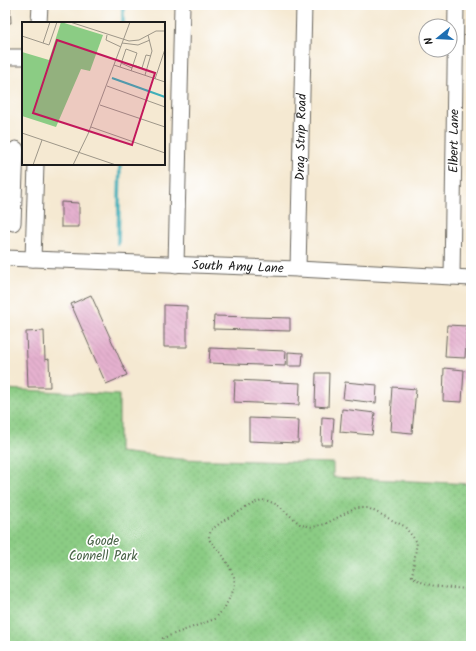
<svg xmlns="http://www.w3.org/2000/svg" width="476" height="651" font-family="Kalam,sans-serif">
	<style>
		.park { fill: url(#park-dots); stroke: #547450 }
		.lines { fill: none; stroke-linecap: round; stroke-linejoin: round }
		.stream { stroke: #3fafb9; stroke-width: 3.5 }
		.building { fill: url(#building-back-hatch) }
		.minor-casing { stroke: #68645c; stroke-width: 17 }
		.path { stroke: #68645c; stroke-width: 2; stroke-dasharray: 1 3; stroke-linecap: butt }
		.minor { stroke: #fff; stroke-width: 15 }
		.labels { text-anchor: middle; dominant-baseline: central; stroke-width: 3.5; stroke-linejoin: round; paint-order: stroke }
		.street-label { font-size: 13px; fill: #1c1c1c; stroke: #fff }
		.park-label { font-size: 13px; fill: #486246; stroke: #fff }
		.inset-river { fill: none; stroke: #3fafb9; stroke-width: 2 }
		.inset-road { fill: none; stroke: #9e9789; stroke-width: 1 }
		.view { fill: #c2185b; fill-opacity: 0.15; stroke: #c2185b; stroke-width: 2 }
		.inset-edge { fill: none; stroke: #1c1c1c; stroke-width: 2 }
	</style>
	<defs>
		<pattern id="park-dots" width="8" height="8" patternUnits="userSpaceOnUse"><rect width="8" height="8" fill="#8bcc84"/><path d="M2 2h.1M6 6h.1" fill="none" stroke="#77af71" stroke-width="1.8" stroke-linecap="round"/></pattern>
		<pattern id="building-back-hatch" width="6" height="6" patternUnits="userSpaceOnUse"><rect width="6" height="6" fill="#e5b1cf"/><path d="M-1 5l2 2M0 0l6 6M5-1l2 2" fill="none" stroke="#c498b1"/></pattern>
	</defs>
	<rect width="100%" height="100%" fill="#fff"/>
	<filter id="ink" filterUnits="userSpaceOnUse"><feTurbulence type="fractalNoise" baseFrequency=".025" numOctaves="2"/><feDisplacementMap in="SourceGraphic" scale="8" xChannelSelector="R" yChannelSelector="G"/><feConvolveMatrix kernelMatrix="1 2 1 2 8 2 1 2 1" color-interpolation-filters="sRGB"/></filter>
	<filter id="wash" filterUnits="userSpaceOnUse"><feTurbulence type="fractalNoise" baseFrequency=".012" numOctaves="4" result="noise"/><feDisplacementMap in="SourceGraphic" scale="16" xChannelSelector="R" yChannelSelector="G"/><feGaussianBlur stdDeviation="0.9" result="paint"/><feColorMatrix in="noise" values="0 0 0 0 0 0 0 0 0 0 0 0 0 0 0 0 0 1.4 0 .05"/><feComposite in="paint" operator="in"/></filter>
	<g filter="url(#wash)">
		<rect width="100%" height="100%" fill="#f5e9d2"/>
		<!-- park -->
		<polygon class="park" points="5,389 119,395 119,452 179,459 333,463 333,477 471,484 471,646 5,646"/>
		<g class="lines">
			<!-- stream -->
			<g class="stream">
				<polyline points="123,23 123,5"/>
				<polyline points="118,244 120,164"/>
			</g>
		</g>
		<g id="blocks">
			<!-- building -->
			<g class="building">
				<polygon points="5,5 10,5 11,23 5,23"/>
				<polygon points="61,202 79,203 79,227 61,227"/>
				<polygon points="91,295 127,375 106,384 71,304"/>
				<polygon points="164,305 187,306 187,347 164,347"/>
				<polygon points="214,316 290,318 290,331 213,329"/>
				<polygon points="447,325 467,326 465,358 445,357"/>
				<polygon points="44,331 45,360 49,359 50,387 28,387 26,332"/>
				<polygon points="210,348 286,351 285,366 209,363"/>
				<polygon points="288,352 303,353 302,366 288,366"/>
				<polygon points="444,368 464,370 462,402 443,401"/>
				<polygon points="316,373 329,373 328,407 315,406"/>
				<polygon points="235,380 300,383 299,405 234,402"/>
				<polygon points="345,382 377,385 376,403 343,399"/>
				<polygon points="393,387 416,389 412,433 390,431"/>
				<polygon points="342,409 375,413 372,435 340,432"/>
				<polygon points="322,417 334,418 332,445 321,445"/>
				<polygon points="249,418 299,420 298,443 249,441"/>
			</g>
		</g>
	</g>
	<g filter="url(#ink)">
		<use href="#blocks" fill-opacity="0" stroke="#68645c" stroke-width="1"/>
		<g class="lines">
			<defs>
				<g id="minor">
					<polyline points="39,23 40,5"/>
					<polyline points="5,57 23,57"/>
					<polyline points="13,223 16,149"/>
					<path id="s1" d="M5,258L298,269L471,278"/>
					<polyline points="33,259 36,164"/>
					<polyline points="176,265 182,5"/>
					<path id="s2" d="M298,269L304,5"/>
					<path id="s3" d="M452,277L456,5"/>
				</g>
			</defs>
			<!-- minor casing -->
			<use href="#minor" class="minor-casing"/>
			<!-- path -->
			<path class="path" d="M159,646L163,638L215,619L225,607L235,587L234,577L229,566L222,554L210,541L209,537L211,530L223,521L256,502L262,500L268,501L278,505L301,525L313,527L325,524L356,508H368L404,526L417,542L412,576C424,588 454,588 471,589"/>
			<!-- minor -->
			<use href="#minor" class="minor"/>
		</g>
	</g>
	<g class="labels">
		<!-- street labels -->
		<g class="street-label">
			<text stroke="none"><textPath href="#s2" startOffset="132">Drag Strip Road</textPath></text>
			<text stroke="none"><textPath href="#s3" startOffset="136">Elbert Lane</textPath></text>
			<text stroke="none"><textPath href="#s1" startOffset="233">South Amy Lane</textPath></text>
		</g>
		<!-- park labels -->
		<g class="park-label">
			<text x="103" y="541">Goode<tspan x="103" dy="15">Connell Park</tspan></text>
		</g>
	</g>
	<!-- overview -->
	<g transform="translate(22 22)">
		<rect width="143" height="143" fill="#f5e9d2"/>
		<path d="M39,0L81,13L68,49L59,47L34,105L0,94V30L27,38Z" fill="#8bcc84"/>
		<path class="inset-river" d="M90,56L143,75"/>
		<path class="inset-road" d="M48,0L107,19L117,18L134,9H143M85,13L84,18L99,25M0,14L27,23L35,0M21,21L28,0M100,21L116,23L128,18M99,41L110,46M92,43L143,60M111,43L120,46L124,33L129,34M98,45L104,27L115,31L109,49M123,53L130,29L126,13M133,57L143,27M85,64L143,85M78,83L143,105M69,105L143,131M0,111L94,143M11,143L20,118M51,143L66,112L108,0"/>
		<path class="view" d="M35,18L133,51L110,123L11,91Z"/>
		<rect width="143" height="143" class="inset-edge"/>
	</g>
	<!-- margin -->
	<rect width="476" height="651" fill="none" stroke="#fff" stroke-width="20"/>
	<!-- north arrow -->
	<g transform="translate(438 38) rotate(252)"><circle r="19" fill="#ffffff" stroke="#a4a4a4"/>
	<path d="M0-3L7 15L0 10L-7 15Z" fill="#1f6fb2"/>
	<text y="-6" font-size="11" font-weight="bold" text-anchor="middle" fill="#1c1c1c">N</text>
	</g>
</svg>
